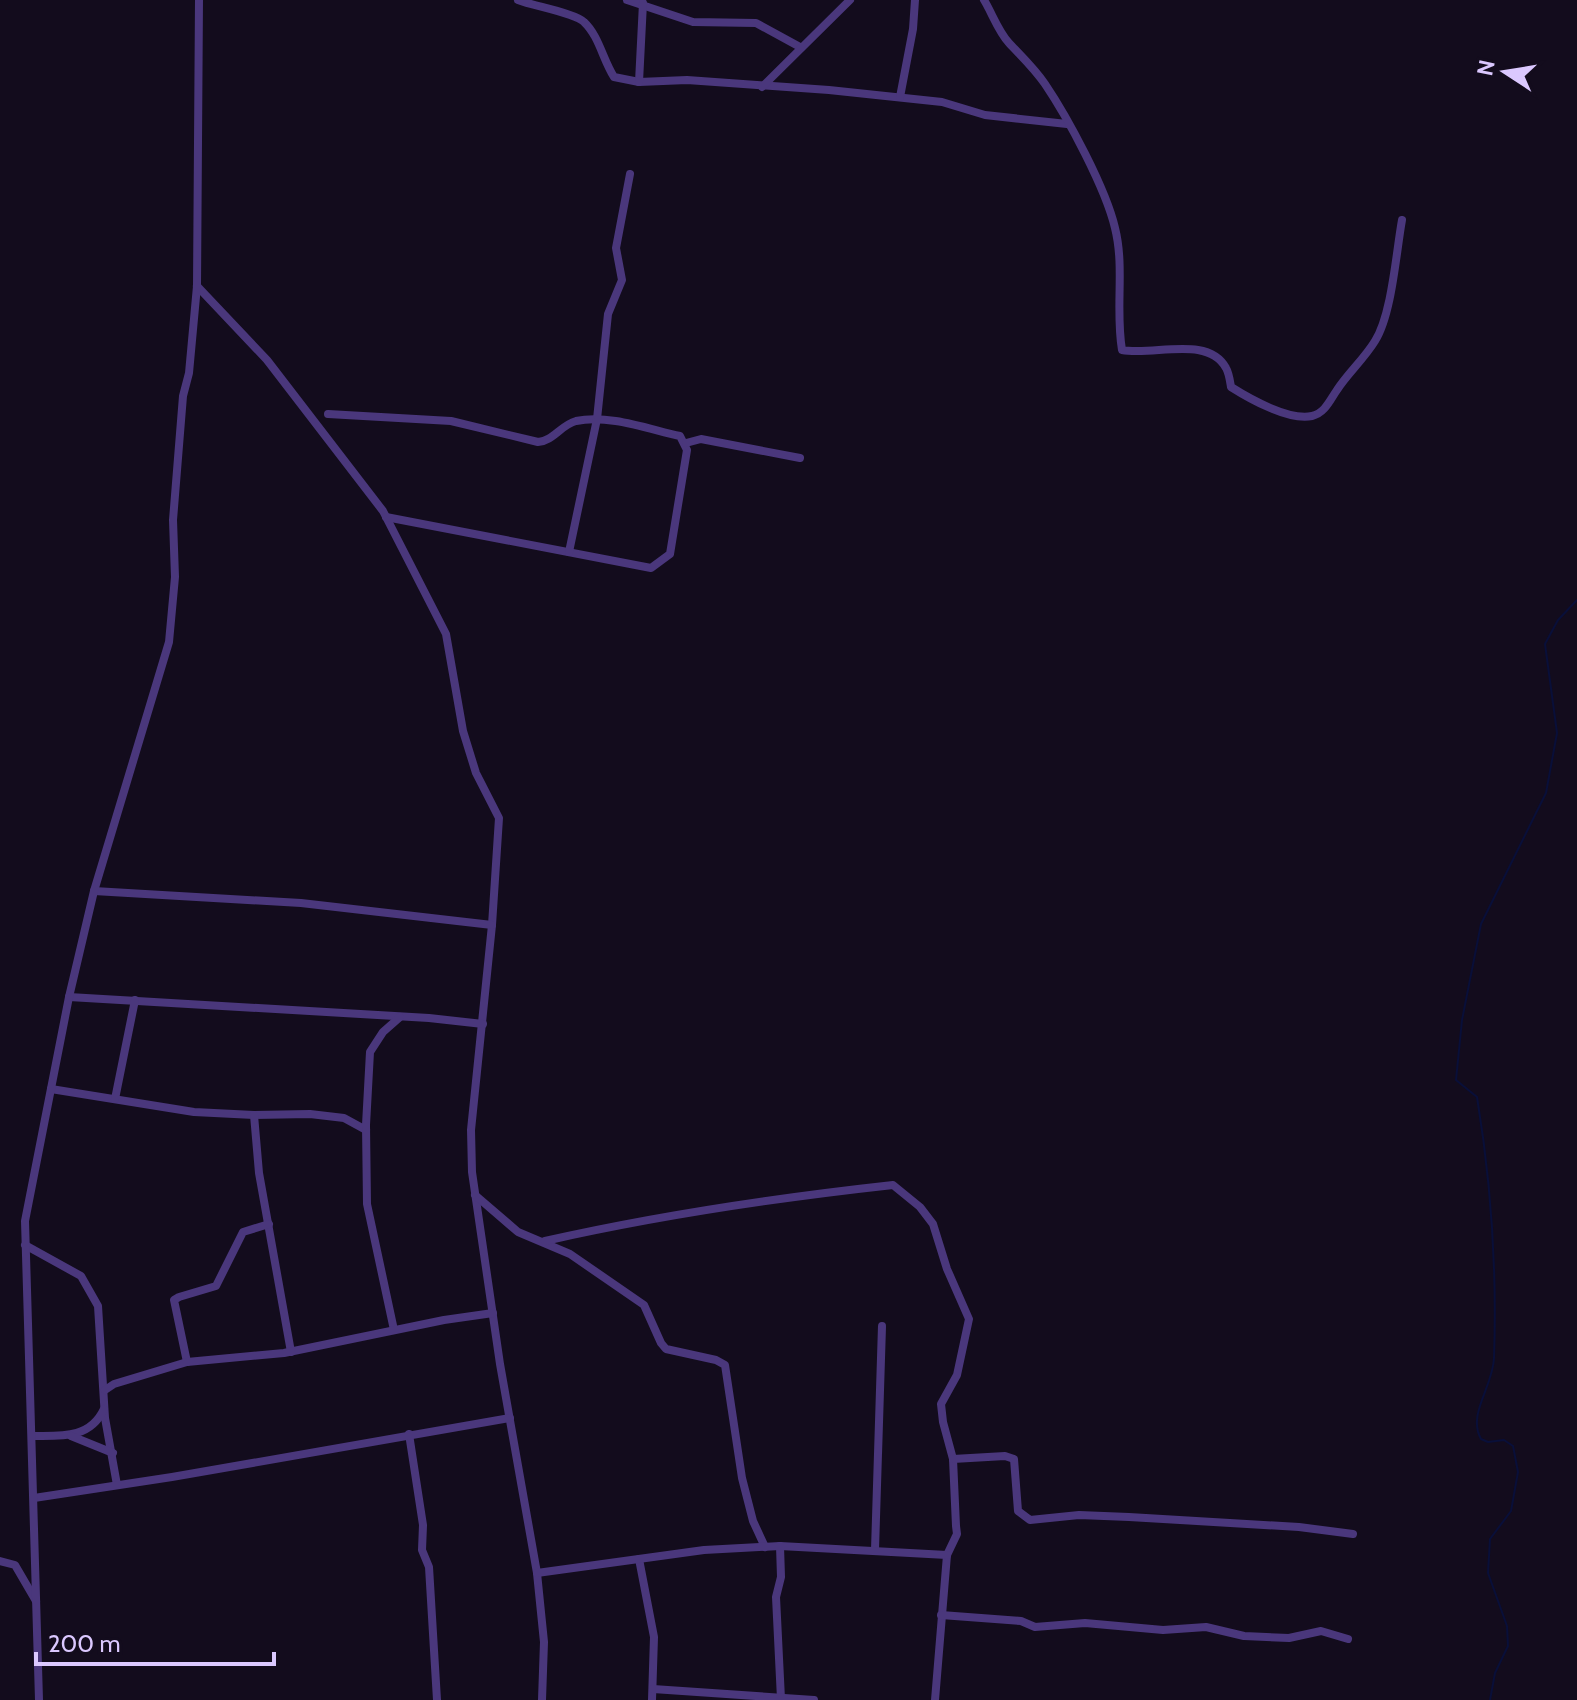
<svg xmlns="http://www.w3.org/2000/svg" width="1577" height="1700" font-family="Cabin,sans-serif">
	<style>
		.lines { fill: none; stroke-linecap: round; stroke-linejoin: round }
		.stream { stroke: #090f39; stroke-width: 2 }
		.minor { stroke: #4a377c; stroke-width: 8 }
	</style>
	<rect width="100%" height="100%" fill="#130c1d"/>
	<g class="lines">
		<!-- stream -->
		<path class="stream" d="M1490,1700L1495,1673L1508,1646L1507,1626L1488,1573L1490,1539L1511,1511L1518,1472L1513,1446L1504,1440L1488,1442L1481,1439C1467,1414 1493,1387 1494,1358C1497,1272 1491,1182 1477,1097L1456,1080L1462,1020L1481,924L1546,793L1557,733L1545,644L1558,620L1577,600"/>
		<!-- minor -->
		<g class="minor">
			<path d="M518,0C533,6 575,13 584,22C599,36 603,60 614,77L639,82L687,80L829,90L942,102L985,115L1067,124"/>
			<polyline points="627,0 693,22 756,23 800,47"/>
			<path d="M984,0C992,13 998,31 1009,43C1022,57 1034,68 1045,84C1068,118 1106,189 1115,228C1125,268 1115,309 1122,350C1154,356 1208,335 1226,368C1229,373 1230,381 1231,387C1250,399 1289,421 1312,416C1325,413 1330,400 1337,390C1348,373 1364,359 1375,341C1392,314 1396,253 1402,220"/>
			<polyline points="639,82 643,3"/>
			<polyline points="762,87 850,0"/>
			<polyline points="900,97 913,29 915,0"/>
			<polyline points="197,286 267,360 383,511 446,634 463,731 476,773 499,818 492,925 471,1130 472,1172 500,1364 537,1573 544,1642 542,1700"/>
			<path d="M328,414L451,421L538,442C553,441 561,425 576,421C608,414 648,429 680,436L687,450L670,554L651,568L386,517"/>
			<polyline points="686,443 701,439 800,458"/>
			<polyline points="569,552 597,419 608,314 622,280 616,248 630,174"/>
			<polyline points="94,891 301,903 492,925"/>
			<polyline points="69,997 429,1018 483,1024"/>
			<polyline points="51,1089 194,1112 254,1115 310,1114 344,1118 366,1130"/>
			<polyline points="115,1099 135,1000"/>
			<polyline points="254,1115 259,1173 291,1352"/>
			<polyline points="475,1195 518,1232 570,1254 644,1305 661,1343 666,1349 716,1360 725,1365 742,1478 753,1521 765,1547"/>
			<path d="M545,1241C660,1215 775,1198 893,1185L920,1207L933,1224L947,1269L969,1319L957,1375L941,1404L943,1422L953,1459L956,1526L957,1534L947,1555L935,1700"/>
			<polyline points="25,1245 81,1276 98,1306 105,1418 117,1485"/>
			<polyline points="394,1330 367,1204 366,1125 370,1052 383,1032 400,1017"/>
			<polyline points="187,1362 174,1300 179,1297 216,1286 243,1232 269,1224"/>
			<polyline points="105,1390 114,1384 187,1362 284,1353 444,1320 493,1313"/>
			<polyline points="409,1434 423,1525 422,1550 429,1567 437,1700"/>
			<path d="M32,1436C61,1436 90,1439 104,1409"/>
			<polyline points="71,1436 113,1453"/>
			<polyline points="953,1459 1005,1456 1014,1459 1018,1511 1030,1520 1079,1515 1129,1517 1299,1527 1353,1534"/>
			<polyline points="34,1498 172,1477 510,1418"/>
			<polyline points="780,1546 781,1577 776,1597 781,1699"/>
			<polyline points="875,1550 882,1326"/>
			<polyline points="639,1559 654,1637 652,1700"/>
			<polyline points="0,1561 15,1565 36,1601"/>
			<polyline points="537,1573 704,1550 780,1546 947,1555"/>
			<polyline points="941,1615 1021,1621 1035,1627 1085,1623 1163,1630 1206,1627 1244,1636 1289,1638 1321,1631 1348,1639"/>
			<polyline points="653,1689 814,1700"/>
			<polyline points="39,1700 25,1221 69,997 94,891 169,642 175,577 173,520 183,396 189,373 197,286 199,0"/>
		</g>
	</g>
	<!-- north arrow -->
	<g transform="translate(1505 72) rotate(282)" stroke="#130c1d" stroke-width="6" paint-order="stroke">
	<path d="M0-6L14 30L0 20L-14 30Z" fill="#dbc8ff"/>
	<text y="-12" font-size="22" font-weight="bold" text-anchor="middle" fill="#dbc8ff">N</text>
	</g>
	<!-- scale -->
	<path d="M36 1652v12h238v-12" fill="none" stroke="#dbc8ff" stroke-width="4"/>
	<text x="48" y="1652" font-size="24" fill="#dbc8ff" stroke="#130c1d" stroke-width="6" paint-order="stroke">200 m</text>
</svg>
